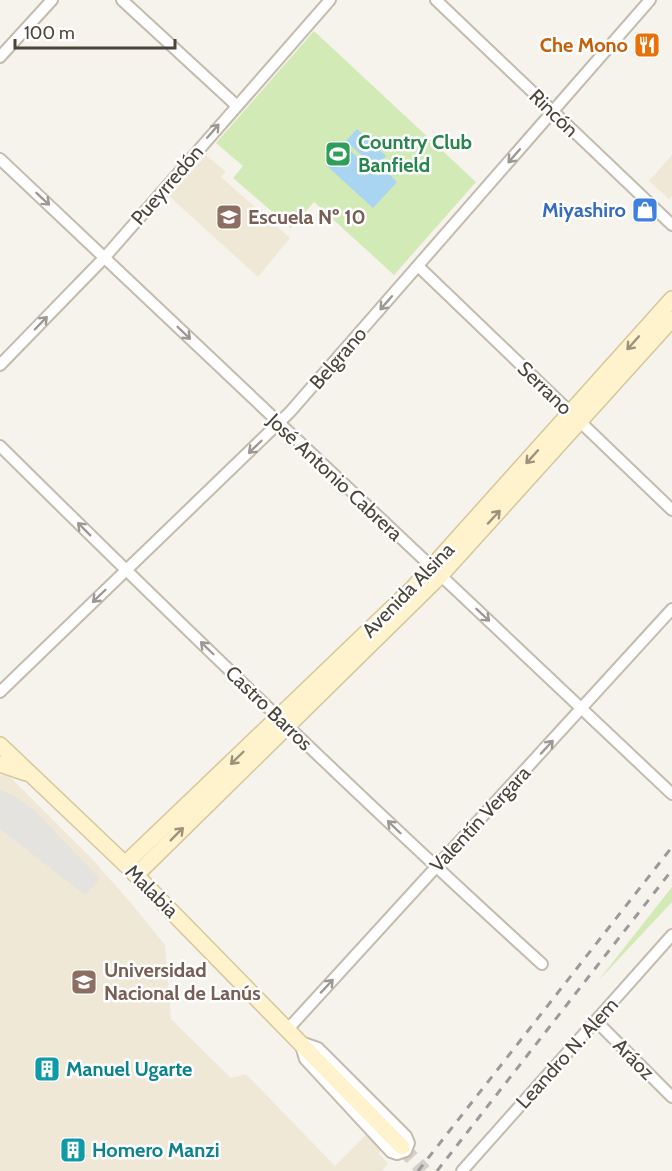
<svg xmlns="http://www.w3.org/2000/svg" width="672" height="1171" font-family="Cabin,sans-serif">
	<style>
		.education { fill: #efe8d6 }
		.green { fill: #d2eab5 }
		.parking { fill: #e5e3e0 }
		.water { fill: #a9d4f2 }
		.lines { fill: none; stroke-linecap: round; stroke-linejoin: round }
		.secondary-tunnel { stroke: #d4d0c8; stroke-width: 15; stroke-dasharray: 15 8; stroke-linecap: butt }
		.minor-casing { stroke: #c2bbae; stroke-width: 14 }
		.secondary-casing { stroke: #d6c79b; stroke-width: 18 }
		.minor { stroke: #fff; stroke-width: 10 }
		.secondary { stroke: #fff3cd; stroke-width: 15 }
		.rail { stroke: #9a9a9a; stroke-width: 3; stroke-dasharray: 8 8; stroke-linecap: butt }
		.oneway { stroke: #9c9892 }
		.oneway2 { stroke: #9c937c }
		.labels { text-anchor: middle; dominant-baseline: central; stroke-width: 5; stroke-linejoin: round; paint-order: stroke }
		.food-label { font-size: 20px; font-weight: bold; fill: #c56008; stroke: #fff; text-anchor: end }
		.street-label { font-size: 20px; fill: #4b4439; stroke: #fff }
		.leisure-label { font-size: 20px; font-weight: bold; fill: #27864d; stroke: #fff; text-anchor: start }
		.shop-label { font-size: 20px; font-weight: bold; fill: #366cbe; stroke: #fff; text-anchor: end }
		.education-label { font-size: 20px; font-weight: bold; fill: #785e54; stroke: #fff; text-anchor: start }
		.culture-label { font-size: 20px; font-weight: bold; fill: #0d838f; stroke: #fff; text-anchor: start }
	</style>
	<rect width="100%" height="100%" fill="#f6f3ec"/>
	<!-- education -->
	<g class="education">
		<polygon points="206,155 226,172 221,177 290,238 258,277 169,196"/>
		<polygon points="672,155 672,196 669,199 649,181"/>
		<polygon points="4,774 10,777 92,859 131,903 165,945 171,1019 231,1078 246,1074 335,1166 370,1131 383,1145 379,1154 388,1163 382,1171 0,1171 0,775"/>
	</g>
	<!-- green -->
	<g class="green">
		<polygon points="314,31 476,182 394,275 314,202 291,228 233,178 243,166 216,143"/>
		<polygon points="672,887 672,902 598,981"/>
	</g>
	<!-- parking -->
	<polygon class="parking" points="0,790 14,796 34,810 100,879 85,895 0,829"/>
	<!-- water -->
	<g class="water">
		<polygon points="357,129 386,156 375,168 346,141"/>
		<polygon points="344,145 377,176 384,169 397,182 373,208 326,165"/>
	</g>
	<g class="lines">
		<!-- secondary-tunnel -->
		<polyline class="secondary-tunnel" points="402,1147 424,1171"/>
		<defs>
			<g id="minor">
				<polyline points="122,0 236,105"/>
				<polyline points="436,0 672,225"/>
				<polyline points="0,57 52,0"/>
				<polyline points="0,159 672,794"/>
				<polyline points="418,266 672,510"/>
				<polyline points="0,365 105,257 330,0"/>
				<path d="M0,446C178,622 357,796 542,964"/>
				<polyline points="0,692 290,412 650,0"/>
				<polyline points="596,1021 672,1097"/>
				<polyline points="288,1029 672,609"/>
				<polygon points="300,1042 318,1048 406,1136 409,1143 406,1151 397,1154 391,1152 305,1059"/>
				<polyline points="462,1171 672,935"/>
			</g>
			<g id="secondary">
				<polyline points="0,745 125,864 402,1147"/>
				<polyline points="0,764 26,773"/>
				<polyline points="125,864 413,588 672,299"/>
				<polyline points="136,875 440,576 672,319"/>
			</g>
		</defs>
		<!-- minor casing -->
		<use href="#minor" class="minor-casing"/>
		<!-- secondary casing -->
		<use href="#secondary" class="secondary-casing"/>
		<!-- minor -->
		<use href="#minor" class="minor"/>
		<!-- secondary -->
		<use href="#secondary" class="secondary"/>
		<!-- rail -->
		<g class="rail">
			<polyline points="418,1171 672,847"/>
			<polyline points="437,1171 672,870"/>
		</g>
	</g>
	<!-- one-way arrows -->
	<defs><path id="oneway-shaft" d="M-6 0H5M1.5-3L5.5 0L1.5 3" fill="none" stroke-width="1.6" stroke-linecap="round" stroke-linejoin="round" transform="scale(1.5)"/></defs>
	<g class="oneway">
		<use href="#oneway-shaft" transform="translate(213 131) rotate(-49)"/>
		<use href="#oneway-shaft" transform="translate(514 156) rotate(131)"/>
		<use href="#oneway-shaft" transform="translate(43 199) rotate(43)"/>
		<use href="#oneway-shaft" transform="translate(386 303) rotate(131)"/>
		<use href="#oneway-shaft" transform="translate(41 323) rotate(-46)"/>
		<use href="#oneway-shaft" transform="translate(184 333) rotate(44)"/>
		<use href="#oneway-shaft" transform="translate(255 447) rotate(136)"/>
		<use href="#oneway-shaft" transform="translate(84 529) rotate(-135)"/>
		<use href="#oneway-shaft" transform="translate(99 596) rotate(136)"/>
		<use href="#oneway-shaft" transform="translate(483 615) rotate(43)"/>
		<use href="#oneway-shaft" transform="translate(207 648) rotate(-136)"/>
		<use href="#oneway-shaft" transform="translate(547 747) rotate(-47)"/>
		<use href="#oneway-shaft" transform="translate(394 827) rotate(-136)"/>
		<use href="#oneway-shaft" transform="translate(327 986) rotate(-47)"/>
	</g>
	<g class="oneway2">
		<use href="#oneway-shaft" transform="translate(633 343) rotate(132)"/>
		<use href="#oneway-shaft" transform="translate(532 457) rotate(132)"/>
		<use href="#oneway-shaft" transform="translate(494 517) rotate(-47)"/>
		<use href="#oneway-shaft" transform="translate(237 758) rotate(136)"/>
		<use href="#oneway-shaft" transform="translate(177 834) rotate(-45)"/>
	</g>
	<!-- icons -->
	<defs>
		<symbol id="restaurant-square" viewBox="-11 -11 22 22"><rect x="-9" y="-9" width="18" height="18" rx="4" fill="#e8710a" stroke="#fff"/><path d="M-5-6h1v4h1v-4h1v4h1v-4h1v5L-1.5 .5V6h-2V.5L-5-1ZM5-6V6H3V1.5H1.5Q1.5-4 5-6Z" fill="#fff"/></symbol>
		<symbol id="stadium-square" viewBox="-11 -11 22 22"><rect x="-9" y="-9" width="18" height="18" rx="4" fill="#2e9e5b" stroke="#fff"/><path d="M0-5a6.5 5 0 1 0 0 10a6.5 5 0 1 0 0-10ZM-3.5-1.8h7v3.6h-7Z" fill="#fff"/></symbol>
		<symbol id="shop-square" viewBox="-11 -11 22 22"><rect x="-9" y="-9" width="18" height="18" rx="4" fill="#3f7fe0" stroke="#fff"/><path d="M-5-2.5h2.3a2.7 3.5 0 0 1 5.4 0H5L5.5 6h-11ZM-1.5-2.5h3a1.5 2.3 0 0 0-3 0Z" fill="#fff"/></symbol>
		<symbol id="school-square" viewBox="-11 -11 22 22"><rect x="-9" y="-9" width="18" height="18" rx="4" fill="#8d6e63" stroke="#fff"/><path d="M0-5L7-2L0 1L-7-2ZM-4 1L0 2.5L4 1V4Q0 6-4 4Z" fill="#fff"/></symbol>
		<symbol id="university-square" viewBox="-11 -11 22 22"><rect x="-9" y="-9" width="18" height="18" rx="4" fill="#8d6e63" stroke="#fff"/><path d="M0-5L7-2L0 1L-7-2ZM-4 1L0 2.5L4 1V4Q0 6-4 4Z" fill="#fff"/></symbol>
		<symbol id="building-square" viewBox="-11 -11 22 22"><rect x="-9" y="-9" width="18" height="18" rx="4" fill="#0f9aa8" stroke="#fff"/><path d="M-4-6H4V6H1V3H-1V6H-4ZM-2.5-4.3h1.7v1.8h-1.7ZM.8-4.3h1.7v1.8H.8ZM-2.5-1h1.7V.8h-1.7ZM.8-1h1.7V.8H.8Z" fill="#fff"/></symbol>
	</defs>
	<g fill-rule="evenodd">
		<use href="#restaurant-square" x="632" y="30" width="30" height="30"/>
		<use href="#stadium-square" x="323" y="139" width="30" height="30"/>
		<use href="#shop-square" x="630" y="195" width="30" height="30"/>
		<use href="#school-square" x="214" y="202" width="30" height="30"/>
		<use href="#university-square" x="69" y="967" width="30" height="30"/>
		<use href="#building-square" x="32" y="1054" width="30" height="30"/>
		<use href="#building-square" x="58" y="1135" width="30" height="30"/>
	</g>
	<g class="labels">
		<!-- food labels -->
		<g class="food-label">
			<text x="628" y="45">Che Mono</text>
		</g>
		<!-- street labels -->
		<g class="street-label">
			<text transform="translate(554 113) rotate(44)">Rincón</text>
			<text transform="translate(167 185) rotate(-49)">Pueyrredón</text>
			<text transform="translate(338 358) rotate(-49)">Belgrano</text>
			<text transform="translate(545 388) rotate(44)">Serrano</text>
			<text transform="translate(335 477) rotate(43)">José Antonio Cabrera</text>
			<text transform="translate(408 590) rotate(-46)">Avenida Alsina</text>
			<text transform="translate(269 708) rotate(44)">Castro Barros</text>
			<text transform="translate(480 819) rotate(-47)">Valentín Vergara</text>
			<text transform="translate(152 891) rotate(45)">Malabia</text>
			<text transform="translate(567 1053) rotate(-48)">Leandro N. Alem</text>
			<text transform="translate(634 1059) rotate(45)">Aráoz</text>
		</g>
		<!-- leisure labels -->
		<g class="leisure-label">
			<text x="358" y="142">Country Club<tspan x="358" dy="23">Banfield</tspan></text>
		</g>
		<!-- shop labels -->
		<g class="shop-label">
			<text x="626" y="210">Miyashiro</text>
		</g>
		<!-- education labels -->
		<g class="education-label">
			<text x="248" y="217">Escuela Nº 10</text>
			<text x="104" y="970">Universidad<tspan x="104" dy="23">Nacional de Lanús</tspan></text>
		</g>
		<!-- culture labels -->
		<g class="culture-label">
			<text x="66" y="1069">Manuel Ugarte</text>
			<text x="92" y="1150">Homero Manzi</text>
		</g>
	</g>
	<!-- scale -->
	<path d="M15 39v9h160v-9" fill="none" stroke="#4b4439" stroke-width="3"/>
	<text x="24" y="39" font-size="18" fill="#4b4439" stroke="#ffffff" stroke-width="4.5" paint-order="stroke">100 m</text>
</svg>
